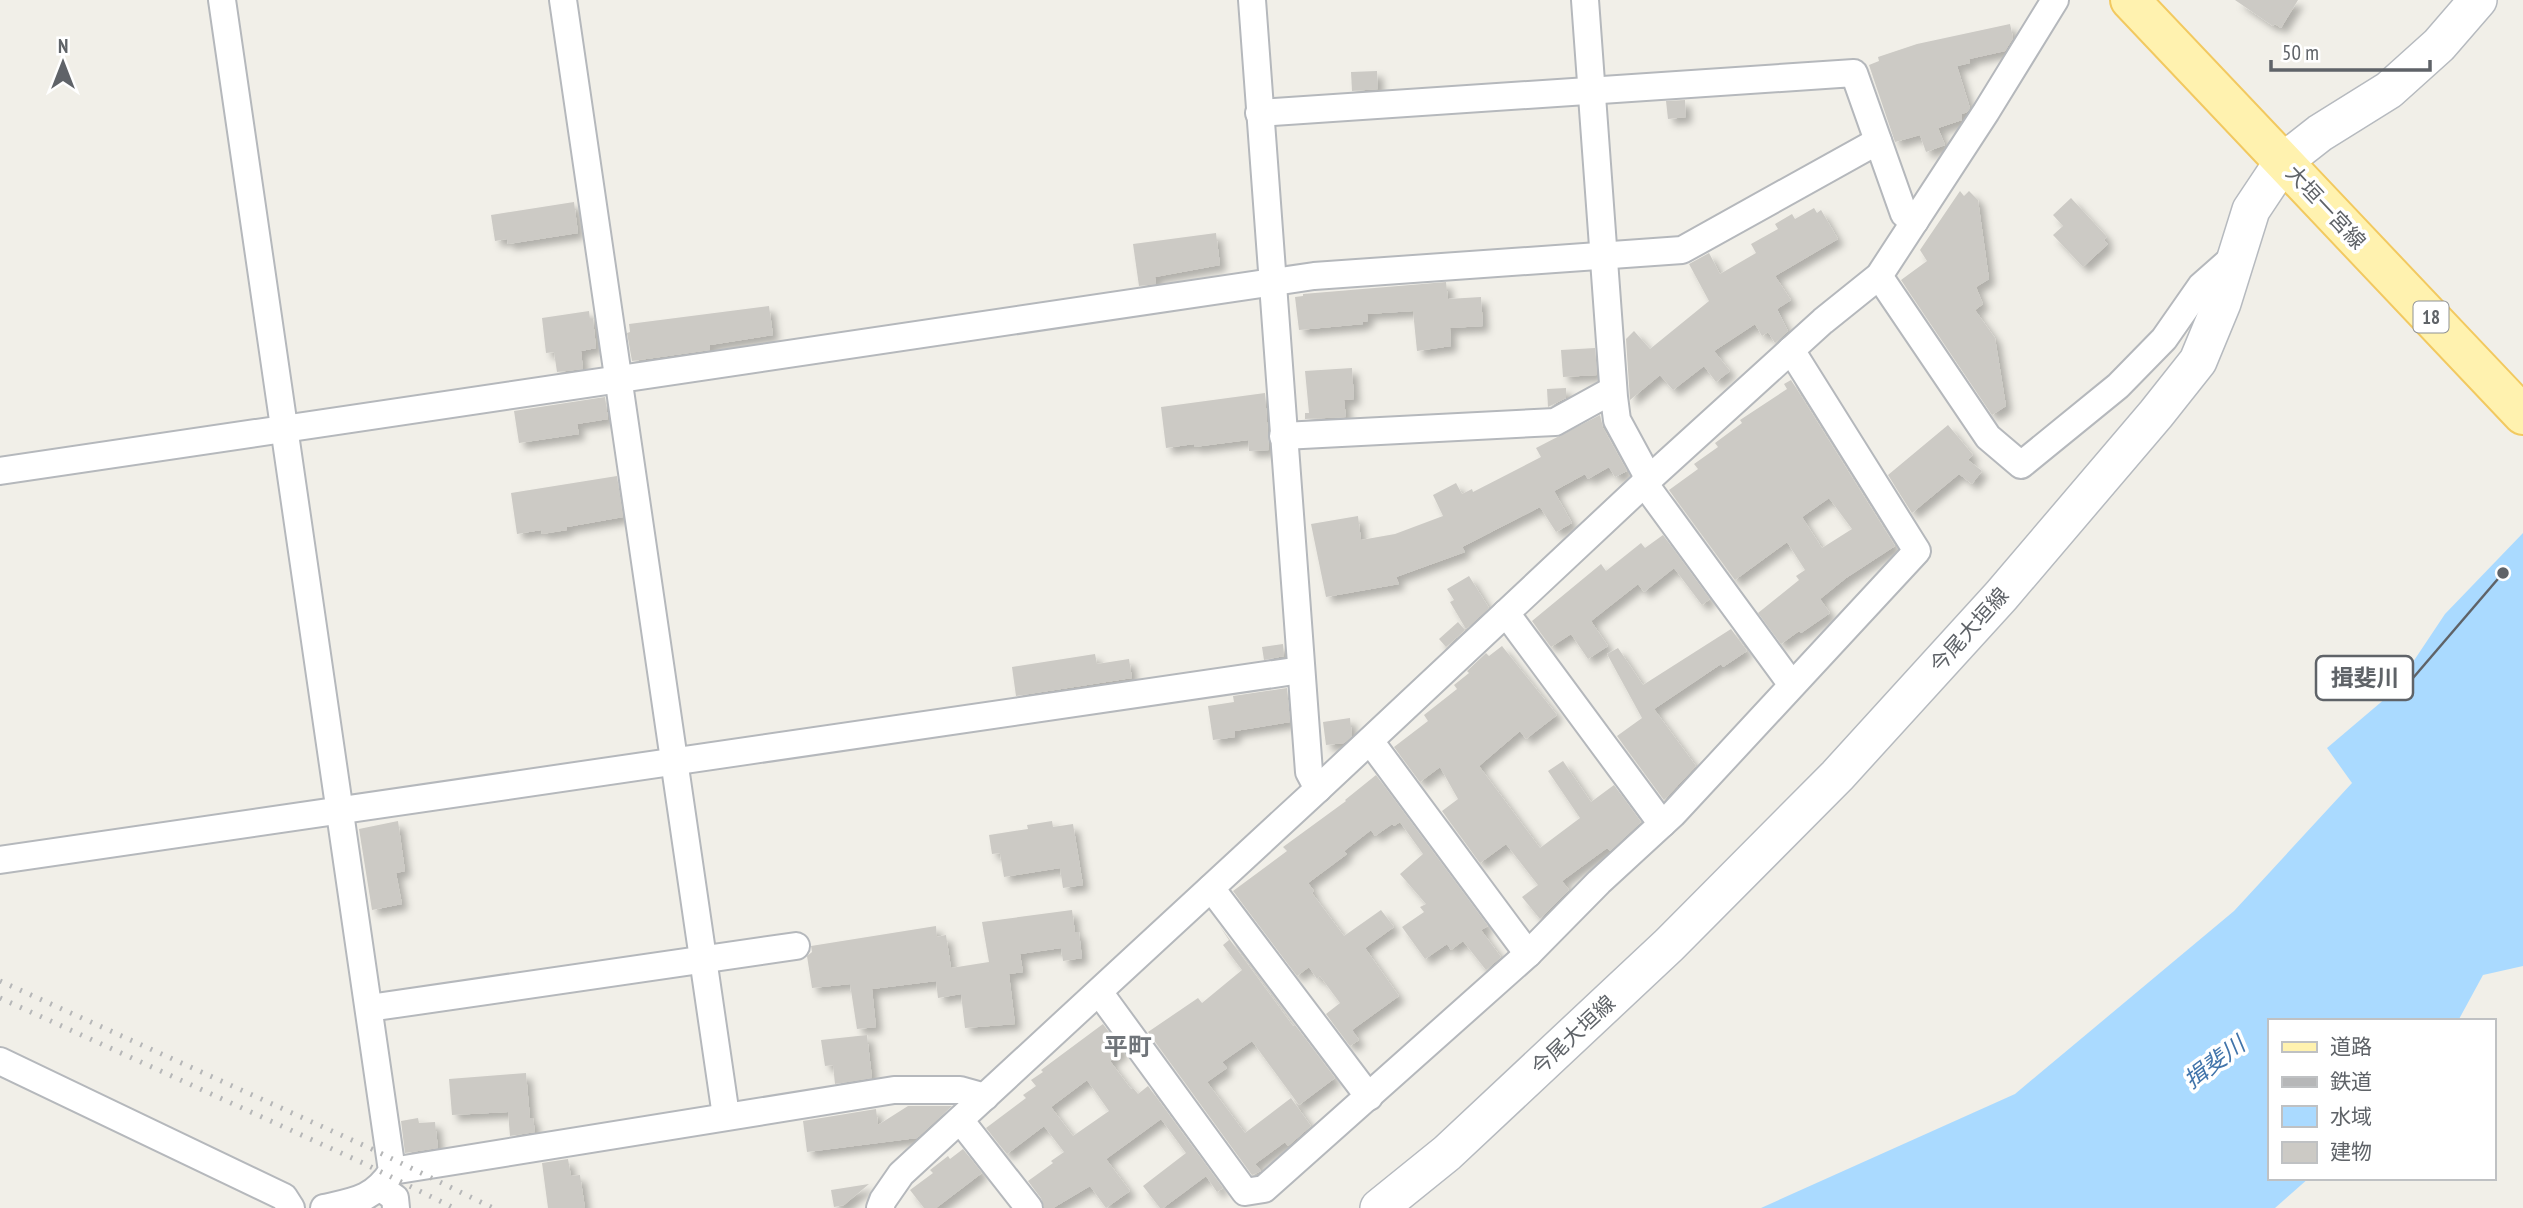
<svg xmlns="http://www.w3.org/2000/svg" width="2523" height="1208" font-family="'PT Sans Narrow','Noto Sans JP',sans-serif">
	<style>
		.water { fill: #aadaff }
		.building { fill: #cccac5; fill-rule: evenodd; filter: url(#shadow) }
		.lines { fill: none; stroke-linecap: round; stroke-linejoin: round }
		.minor-casing { stroke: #b5b8bc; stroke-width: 30 }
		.secondary-casing { stroke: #b6babf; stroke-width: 40 }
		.primary-casing { stroke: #f2c960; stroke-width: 42 }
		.minor { stroke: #fff; stroke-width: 26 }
		.secondary { stroke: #fff; stroke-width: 37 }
		.primary { stroke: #fff2af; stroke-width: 38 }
		.rail { stroke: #b6b7b8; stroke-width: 5; stroke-dasharray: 2 9; stroke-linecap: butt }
		.labels { text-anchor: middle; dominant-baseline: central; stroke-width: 7; stroke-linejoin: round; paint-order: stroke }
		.shield { fill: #fff; stroke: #8f9295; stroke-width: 2 }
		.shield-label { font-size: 19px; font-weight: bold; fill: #5f6368 }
		.street-label { font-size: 21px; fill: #5f6368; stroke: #fff }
		.water-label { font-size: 23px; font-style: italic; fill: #4174aa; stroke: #fff }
		.quarter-label { font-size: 24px; font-weight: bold; fill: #70757a; stroke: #fff }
		.leader { fill: none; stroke: #5f6368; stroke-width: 2.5 }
		.callout-dot { fill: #5f6368; stroke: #fff; stroke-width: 2.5 }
		.callout { fill: #fff; stroke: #5f6368; stroke-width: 2.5 }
		.callout-label { font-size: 23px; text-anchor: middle; font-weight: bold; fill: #5f6368 }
	</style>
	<defs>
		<filter id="shadow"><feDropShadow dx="6" dy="6" stdDeviation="3.5" flood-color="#0004"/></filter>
	</defs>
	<rect width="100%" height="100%" fill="#f1efe8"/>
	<!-- water -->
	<polygon class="water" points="2523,533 2523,966 2483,975 2458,1021 2269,1021 2269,1178 2309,1178 2275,1208 1761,1208 2015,1094 2234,911 2352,783 2327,748 2393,692 2445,614"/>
	<!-- building -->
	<g class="building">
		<polygon points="2235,0 2298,0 2281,28 2275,24 2273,26"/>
		<polygon points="2010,24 2013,38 2005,51 1969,59 1970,63 1957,66 1970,108 1967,112 1962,114 1962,120 1938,128 1945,145 1926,152 1920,135 1895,142 1869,65 1879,61 1878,57 1917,44"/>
		<polygon points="1377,71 1378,89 1352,91 1351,72"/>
		<polygon points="1685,100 1686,117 1668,119 1666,101"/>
		<polygon points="1960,191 1964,196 1969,191 1978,200 1989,279 1976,287 1983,304 1975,310 1995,338 2006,406 1992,415 1901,280 1927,261 1920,250"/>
		<polygon points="2071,198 2107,237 2104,240 2108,244 2083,267 2053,235 2063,226 2053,215"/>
		<polygon points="574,202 578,233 508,244 507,239 495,241 491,215"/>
		<polygon points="1814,208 1817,213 1821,210 1838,239 1775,276 1791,300 1777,309 1788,331 1775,343 1768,332 1762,336 1755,324 1714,351 1730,371 1716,382 1704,366 1673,390 1660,375 1630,400 1626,339 1634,331 1650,349 1709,301 1689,264 1709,253 1720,274 1756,253 1751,244 1778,229 1775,224 1792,214 1795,219"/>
		<polygon points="1216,233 1220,265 1155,277 1156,284 1139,286 1133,244"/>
		<polygon points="1446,282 1448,299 1481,297 1483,326 1450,328 1451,346 1417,351 1413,311 1367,314 1368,321 1362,322 1363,324 1299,330 1295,297 1303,296 1303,294"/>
		<polygon points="769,306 773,335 710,345 710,350 632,361 627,333 630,332 629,324"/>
		<polygon points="589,311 590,319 593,319 596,348 581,351 583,369 557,372 554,352 546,353 542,318"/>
		<polygon points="1595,348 1597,375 1563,377 1561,350"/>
		<polygon points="1352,368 1354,399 1344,400 1346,417 1305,419 1305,413 1309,413 1305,371"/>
		<path d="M1791,380L1895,546L1846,578L1820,599L1830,613L1801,633L1799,631L1781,644L1758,613L1799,580L1796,576L1805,570L1787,542L1735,580L1669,490L1698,469L1694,464L1718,447L1715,443L1742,423L1740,420L1787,389L1784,384ZM1829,498L1852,529L1822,548L1802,517Z"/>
		<polygon points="1566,388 1566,398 1548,407 1547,389"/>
		<polygon points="1265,393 1269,450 1249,451 1248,440 1194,447 1194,444 1166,448 1161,407"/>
		<polygon points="605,397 608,419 577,424 579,434 519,443 514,411"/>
		<polygon points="1600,415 1603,428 1627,471 1615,477 1609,467 1588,479 1585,474 1554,491 1572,523 1556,532 1540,507 1462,547 1465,552 1396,577 1399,584 1326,597 1311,524 1358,516 1361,540 1395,534 1443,516 1433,495 1456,483 1462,494 1472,489 1473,492 1541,457 1536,448"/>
		<polygon points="1948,425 1973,455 1968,460 1982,471 1972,484 1959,474 1912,513 1888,475"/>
		<polygon points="617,476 623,517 567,527 567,530 542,534 541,530 517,534 511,493"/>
		<polygon points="1663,535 1710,599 1702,605 1674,568 1644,592 1638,584 1591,621 1608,646 1588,659 1571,634 1551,647 1532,621 1601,564 1606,571 1641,543 1645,548"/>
		<polygon points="1469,576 1489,608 1466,629 1450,602 1454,600 1447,589"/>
		<polygon points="1458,622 1465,630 1446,647 1439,639"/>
		<polygon points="1731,629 1747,651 1723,667 1721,664 1654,709 1696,766 1664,800 1617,736 1642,718 1607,654 1618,648 1643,685"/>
		<polygon points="1283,644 1284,656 1264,660 1262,647"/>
		<polygon points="1502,646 1557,715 1526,739 1520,731 1479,766 1540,848 1580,818 1548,771 1563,761 1591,802 1614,785 1641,822 1610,851 1607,848 1562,881 1569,890 1540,919 1522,897 1538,885 1506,844 1480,863 1442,811 1458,799 1440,767 1420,782 1394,747 1428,721 1424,715 1457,689 1454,685 1469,673 1467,671 1486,653 1489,656"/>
		<polygon points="1095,654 1097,664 1129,659 1132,678 1016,696 1012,667"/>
		<polygon points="1287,688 1290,722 1235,731 1235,737 1213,740 1208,706 1234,702 1233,696"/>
		<polygon points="1350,718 1352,736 1344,743 1326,745 1323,722"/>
		<polygon points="1376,775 1488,926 1481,930 1501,957 1486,970 1463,941 1451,950 1447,944 1425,959 1402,927 1424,912 1420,907 1426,904 1400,874 1423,854 1400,822 1394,826 1392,824 1375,836 1371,830 1344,851 1347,854 1308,883 1314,891 1312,893 1344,936 1381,910 1394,927 1365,948 1399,996 1352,1030 1359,1040 1350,1046 1326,1014 1340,1003 1320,976 1317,979 1309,967 1297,976 1233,891 1287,851 1283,847 1346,801 1345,800"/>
		<polygon points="398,821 405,871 396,873 402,904 372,910 359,829"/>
		<polygon points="1052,821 1053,827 1073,824 1083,885 1063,888 1060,868 1004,877 1000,853 992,854 989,835 1028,829 1027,825"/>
		<polygon points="1072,910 1075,932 1079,932 1082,958 1063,961 1061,948 1020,954 1023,972 1009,974 1015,1024 965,1028 961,994 938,998 936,981 872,989 876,1027 857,1029 850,984 812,988 807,956 812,952 811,946 936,926 937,937 946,935 951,968 989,962 982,922"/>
		<polygon points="1219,925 1293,1026 1295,1025 1335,1078 1299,1105 1252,1041 1222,1062 1227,1068 1207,1082 1245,1133 1291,1098 1311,1126 1288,1146 1285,1142 1255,1164 1261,1171 1252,1175 1148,1032 1198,998 1202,1003 1242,970 1223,945 1229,940"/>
		<path d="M1103,1024L1123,1051L1110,1061L1131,1089L1133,1088L1138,1094L1148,1086L1223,1188L1217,1192L1206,1176L1163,1208H1160L1143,1186L1186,1153L1161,1119L1106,1159L1130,1191L1106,1208L1090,1186L1053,1208H1044L1041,1198L1028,1181L1053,1163L1051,1161L1064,1152L1044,1126L1007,1154L986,1128L1026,1098L1023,1095L1036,1086L1031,1080L1043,1072L1041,1070ZM1087,1080L1109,1111L1073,1136L1051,1107Z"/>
		<polygon points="867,1035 872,1078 835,1084 833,1065 825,1066 821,1040"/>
		<polygon points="526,1073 530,1118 533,1118 535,1132 510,1136 508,1112 452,1115 449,1079"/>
		<polygon points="908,1106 952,1106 917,1138 807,1152 803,1121 876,1109 878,1125"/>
		<polygon points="418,1118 419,1123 435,1122 438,1148 405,1153 401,1121"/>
		<polygon points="963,1149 982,1173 936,1208 924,1208 910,1190 933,1173 930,1170 948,1156 950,1159"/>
		<polygon points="568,1159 571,1176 580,1175 585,1208 548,1208 542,1163"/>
		<polygon points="869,1184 844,1205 834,1207 831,1190"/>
	</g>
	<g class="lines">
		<defs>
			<g id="minor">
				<path d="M222,0L392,1171C374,1199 355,1201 324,1208"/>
				<polyline points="563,0 726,1116"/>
				<polyline points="1252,0 1309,772 1318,789"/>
				<polyline points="1585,0 1614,397 1617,420 1649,479"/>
				<polyline points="1259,113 1854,73 1904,214 1915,221"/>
				<polyline points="1879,276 1988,437 2021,465 2118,386 2164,339 2201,286 2235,256"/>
				<polyline points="1283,436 1555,422 1613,390"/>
				<polyline points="0,471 1314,276 1682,250 1878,141"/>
				<polyline points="1644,483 1792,685"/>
				<polyline points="1506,613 1662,824"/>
				<polyline points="1370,741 1528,954"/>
				<polyline points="0,860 1301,670"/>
				<polyline points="1211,888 1369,1097"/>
				<polyline points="1099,992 1245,1192 1264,1189 1528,954 1599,882 1673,814 1917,551 1791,350"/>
				<polyline points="369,1008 796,946"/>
				<polyline points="0,1061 284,1197 291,1208"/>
				<polyline points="960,1120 1029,1208"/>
				<polyline points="392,1171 894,1090 960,1090 985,1097"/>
				<polyline points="381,1188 395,1198 396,1208"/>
				<polyline points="880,1208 883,1200 901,1174 1318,789 1649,479 1823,321 1879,276 1986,112 2055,0"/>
			</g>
			<polyline id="secondary" points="1379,1208 1447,1153 1669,945 1837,776 2001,596 2156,414 2198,361 2222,303 2251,210 2283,162 2320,133 2389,90 2439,45 2478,0"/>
			<polyline id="primary" points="2130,0 2523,415"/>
		</defs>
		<!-- minor casing -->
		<use href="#minor" class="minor-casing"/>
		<!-- secondary casing -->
		<use href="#secondary" class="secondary-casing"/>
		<!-- primary casing -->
		<use href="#primary" class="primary-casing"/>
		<!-- minor -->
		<use href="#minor" class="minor"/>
		<!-- secondary -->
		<use href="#secondary" class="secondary"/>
		<!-- primary -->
		<use href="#primary" class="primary"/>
		<!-- rail -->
		<g class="rail">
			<polyline points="0,981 374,1150 493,1208"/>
			<polyline points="0,998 363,1163 454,1208"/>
		</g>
	</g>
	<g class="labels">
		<!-- shield labels -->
		<rect class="shield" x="2413.5" y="301.5" width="35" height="31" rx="5"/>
		<g class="shield-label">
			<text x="2431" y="317">18</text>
		</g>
		<!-- street labels -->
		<g class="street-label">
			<text transform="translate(2326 207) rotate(47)">大垣一宮線</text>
			<text transform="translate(1969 630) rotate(-48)">今尾大垣線</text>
			<text transform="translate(1573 1035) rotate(-43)">今尾大垣線</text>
		</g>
		<!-- water labels -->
		<g class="water-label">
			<text transform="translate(2214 1062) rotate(-37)">揖斐川</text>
		</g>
		<!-- quarter labels -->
		<g class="quarter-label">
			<text x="1128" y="1046">平町</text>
		</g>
	</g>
	<!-- callouts -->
	<path class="leader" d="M2503 573L2413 678"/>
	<circle class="callout-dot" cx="2503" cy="573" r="7"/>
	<rect class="callout" x="2316" y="656" width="97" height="44" rx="7"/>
	<g class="callout-label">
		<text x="2365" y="686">揖斐川</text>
	</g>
	<!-- legend -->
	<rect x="2268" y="1019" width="228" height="161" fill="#ffffff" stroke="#bfc1c3" stroke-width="2"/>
	<rect x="2282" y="1042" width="35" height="10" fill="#fff2af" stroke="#bfc1c3" stroke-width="2"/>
	<text x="2330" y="1054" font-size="21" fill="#5f6368">道路</text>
	<rect x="2282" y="1077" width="35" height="10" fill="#b6b7b8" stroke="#bfc1c3" stroke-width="2"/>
	<text x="2330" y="1089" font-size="21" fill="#5f6368">鉄道</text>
	<rect x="2282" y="1106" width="35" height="21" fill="#aadaff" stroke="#bfc1c3" stroke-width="2"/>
	<text x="2330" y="1124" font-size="21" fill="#5f6368">水域</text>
	<rect x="2282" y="1142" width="35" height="21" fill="#cccac5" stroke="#bfc1c3" stroke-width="2"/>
	<text x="2330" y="1159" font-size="21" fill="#5f6368">建物</text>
	<!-- north arrow -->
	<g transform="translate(63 63)" stroke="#ffffff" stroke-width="5" paint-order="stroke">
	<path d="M0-5L12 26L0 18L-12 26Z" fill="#5f6368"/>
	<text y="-10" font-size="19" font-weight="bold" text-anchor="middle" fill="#5f6368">N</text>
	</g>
	<!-- scale -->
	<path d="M2271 60v10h159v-10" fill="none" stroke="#5f6368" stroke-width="3.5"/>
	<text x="2282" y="60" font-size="21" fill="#5f6368" stroke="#ffffff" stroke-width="5" paint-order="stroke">50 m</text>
</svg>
